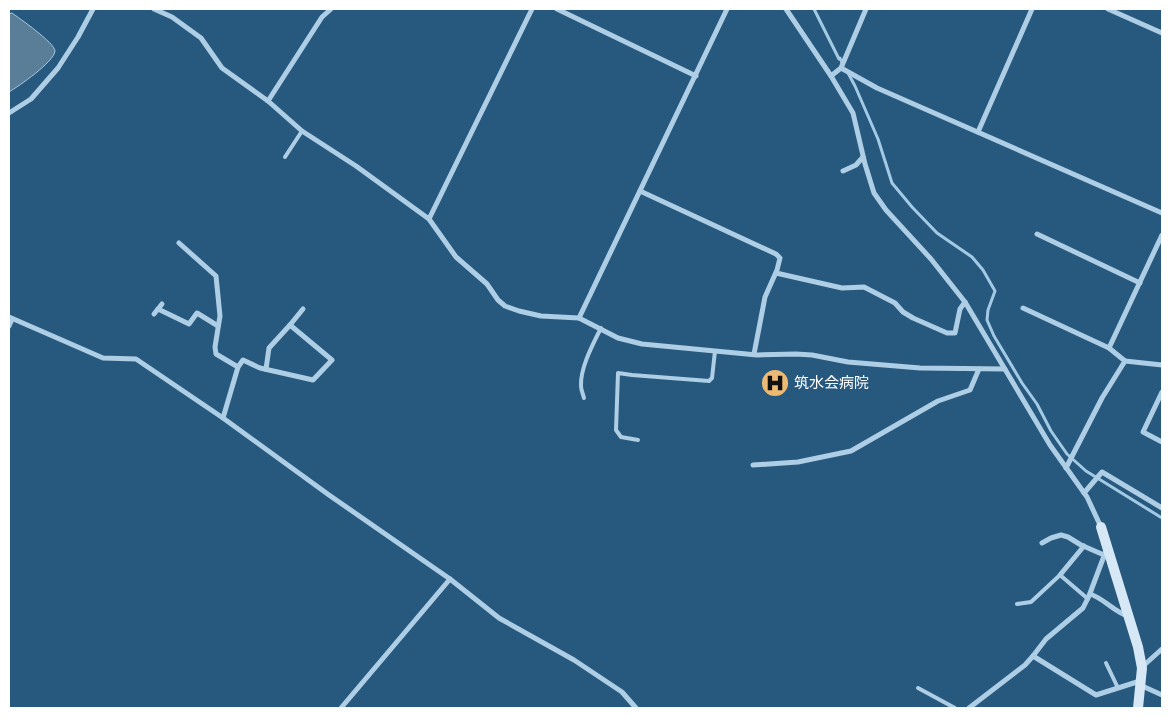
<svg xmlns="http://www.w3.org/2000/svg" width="1171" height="717" font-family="'Sofia Sans Condensed','Noto Sans JP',sans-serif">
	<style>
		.water { fill: #5a7e97; stroke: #a2cae5 }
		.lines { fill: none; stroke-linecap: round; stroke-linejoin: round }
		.stream { stroke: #a2cae5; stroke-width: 3 }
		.lane { stroke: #adcee5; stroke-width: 4 }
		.street { stroke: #adcee5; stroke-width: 5 }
		.secondary { stroke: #d6e7f5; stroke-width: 10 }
		.labels { text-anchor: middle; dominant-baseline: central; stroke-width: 4.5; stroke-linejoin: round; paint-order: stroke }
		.poi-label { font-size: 15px; fill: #fff; stroke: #27587e; text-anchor: start }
	</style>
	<rect width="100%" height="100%" fill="#27587e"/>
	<!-- water -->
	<path class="water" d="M12,13C19,18 55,43 55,51C54,62 19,86 9,92V14Z"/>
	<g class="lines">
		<!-- stream -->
		<g class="stream">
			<polyline points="814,9 839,59 840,58 842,63"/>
			<polyline points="848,73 855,86 878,139 892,183 912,207 937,233 972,257 983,270 995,291 988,310 987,320 994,336 1022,383 1037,404 1051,431 1067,454 1086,471 1162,518"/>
		</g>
		<!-- lane -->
		<g class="lane">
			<polyline points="285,157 302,131"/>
			<path d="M584,398C583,394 581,390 581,386C580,368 593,344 601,328"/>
			<polyline points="638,440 621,437 616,430 618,373 632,375 709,381 712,378 715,351"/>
			<polyline points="1017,604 1031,602 1060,575 1088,599"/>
			<polyline points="1106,663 1118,688"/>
			<polyline points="918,688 955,708"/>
		</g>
		<!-- street -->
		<g class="street">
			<polyline points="154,9 172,17 201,38 222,68 268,101 302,131 356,166 429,219 456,257 487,284 498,300 505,306 519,311 541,316 579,318 618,338 642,344 757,355 796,354 812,355 848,362 920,368 1005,369"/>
			<polyline points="557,9 696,76"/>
			<polyline points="786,9 831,76 853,113 865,164 874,193 886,210 931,259 965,302 1050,445 1087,497 1101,527"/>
			<polyline points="1108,9 1162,33"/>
			<polyline points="841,68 877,88 1162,213"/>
			<polyline points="831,76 841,68 866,9"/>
			<polyline points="268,101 322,17 331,9"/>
			<polyline points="9,113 31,99 58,68 78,37 93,9"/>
			<polyline points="978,132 1032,9"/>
			<polyline points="843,171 856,165 863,157"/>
			<polyline points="640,191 776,254 780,258 777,270 765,297 754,354"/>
			<polyline points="429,219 532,9"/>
			<polyline points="1037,234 1140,283"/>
			<polyline points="179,243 216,276 220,316 215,347 216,354 238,367 223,418"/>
			<polyline points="776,273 842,288 864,287 895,303 903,312 913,318 947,333 955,333 960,309 965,302"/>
			<polyline points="1023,308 1109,348 1125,361"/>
			<polyline points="158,309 189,324 197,313 218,326"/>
			<polyline points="154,314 162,304"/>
			<polyline points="9,317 103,358 136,359 223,418 329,495 450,579 499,618 574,660 622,692 636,708"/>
			<polyline points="579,318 727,9"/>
			<polyline points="9,326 12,319"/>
			<polyline points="1109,348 1162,235"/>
			<polyline points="238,367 243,360 260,368 313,380 332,360 290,325"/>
			<polyline points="266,369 269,348 290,325 303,309"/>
			<polyline points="1162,392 1143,432 1162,442"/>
			<polyline points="753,465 798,462 851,451 938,401 970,390 979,369"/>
			<polyline points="1066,468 1102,398 1125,361 1162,365"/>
			<polyline points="1084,493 1102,472 1162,508"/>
			<polyline points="1042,543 1051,538 1061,535 1068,537 1081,545 1104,555"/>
			<polyline points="1060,575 1084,546"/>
			<path d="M1090,594C1105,599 1114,612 1128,616"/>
			<polyline points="1033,656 1096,695 1140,681"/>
			<polyline points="1142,667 1162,649"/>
			<polyline points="1140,685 1162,695"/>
			<polyline points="341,708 450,579"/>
			<polyline points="969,708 1025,665 1033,656 1046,639 1083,608 1089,596 1107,548"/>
		</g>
		<!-- secondary -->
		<polyline class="secondary" points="1101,527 1138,647 1142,668 1138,708"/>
	</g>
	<!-- icons -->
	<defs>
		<symbol id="hospital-disc" viewBox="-11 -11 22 22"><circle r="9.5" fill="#edba73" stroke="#27587e"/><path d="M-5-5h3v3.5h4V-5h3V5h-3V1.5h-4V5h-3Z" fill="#111"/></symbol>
	</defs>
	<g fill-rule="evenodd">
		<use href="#hospital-disc" x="759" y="367" width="32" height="32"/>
	</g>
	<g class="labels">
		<!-- poi labels -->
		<g class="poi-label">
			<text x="794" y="383">筑水会病院</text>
		</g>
	</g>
	<!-- border -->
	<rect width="1171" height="717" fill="none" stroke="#ffffff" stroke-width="20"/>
</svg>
